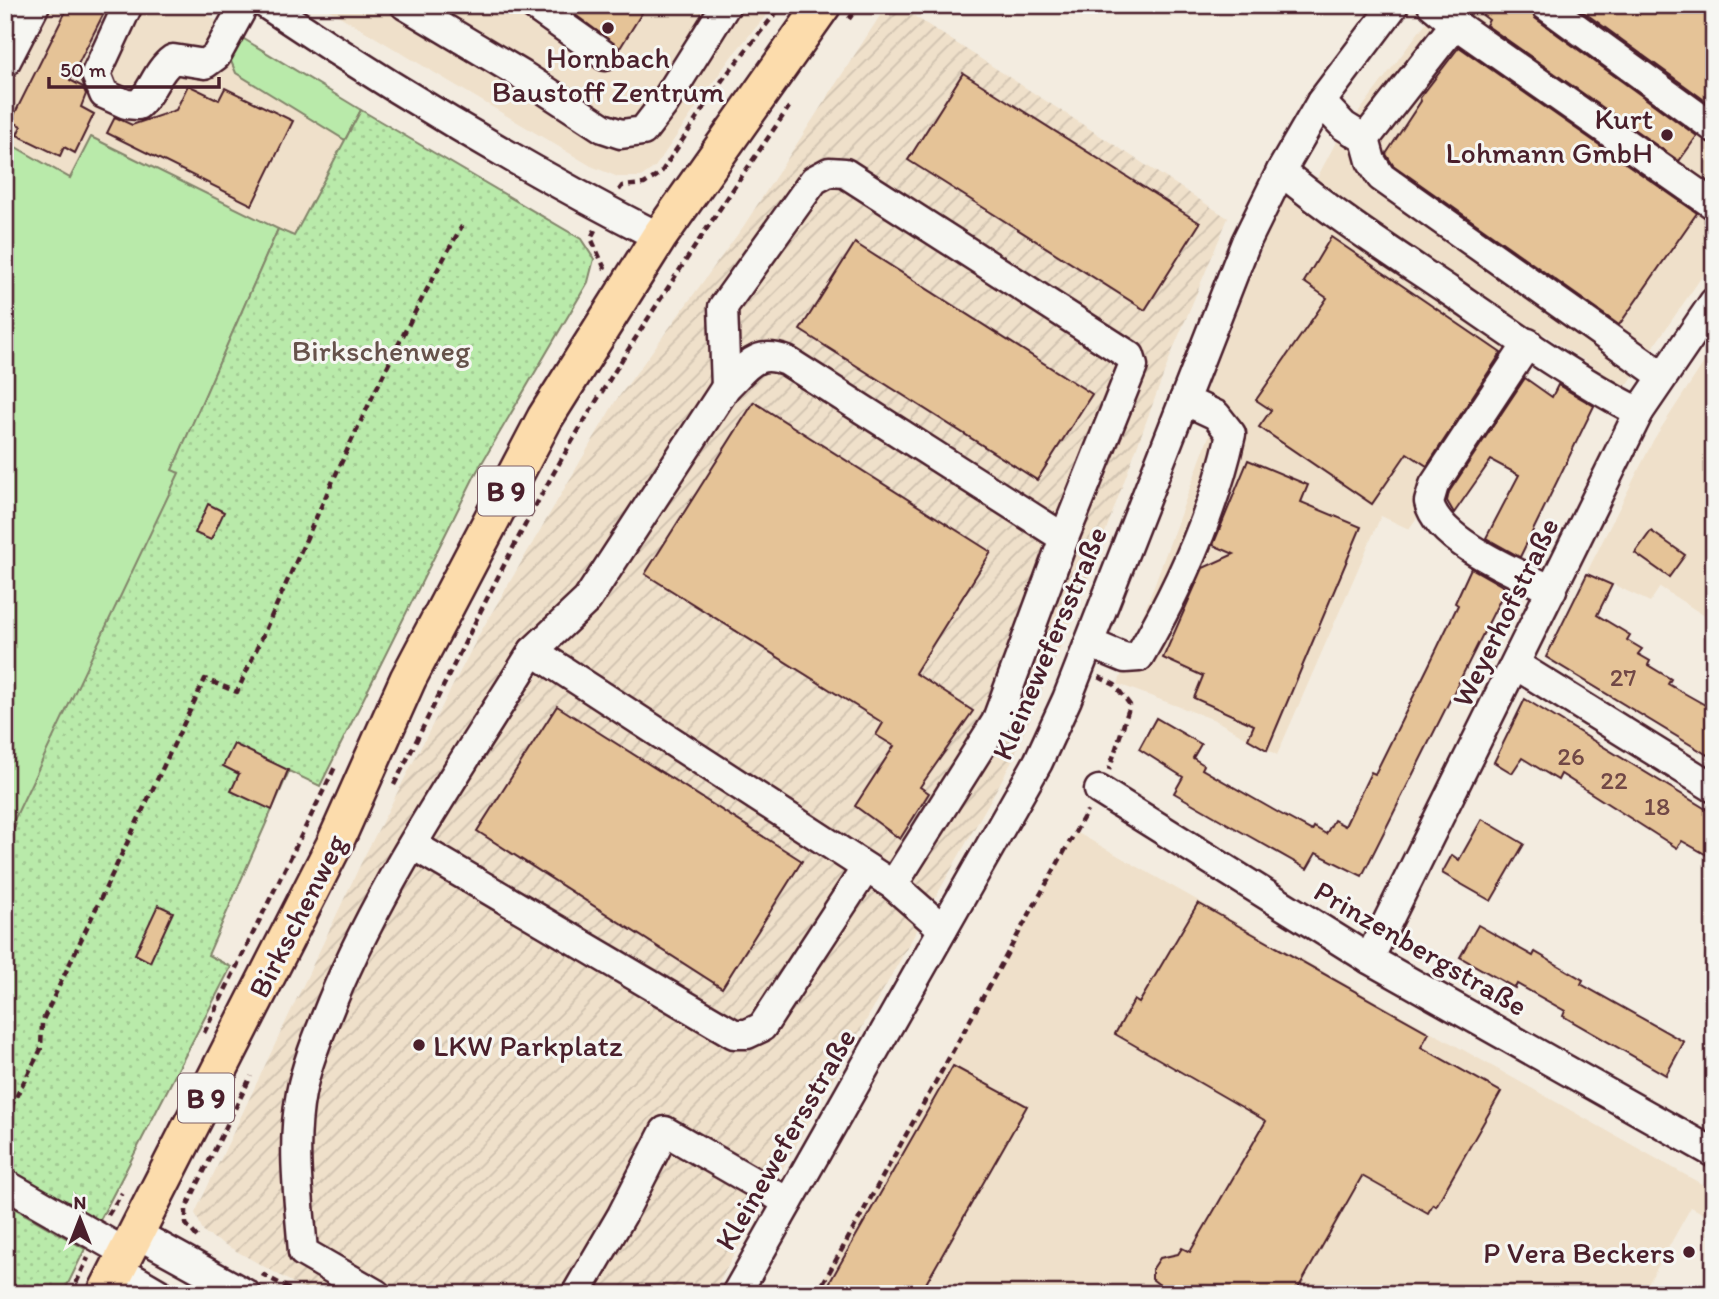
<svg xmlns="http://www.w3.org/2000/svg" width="1719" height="1299" font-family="Itim,sans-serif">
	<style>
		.built { fill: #efe0ca }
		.industrial { fill: url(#industrial-furrows) }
		.grass { fill: #b9eaaa; stroke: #82846a; stroke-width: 2 }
		.garden { fill: url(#garden-dots); stroke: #82846a; stroke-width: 2 }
		.building { fill: #e5c397; stroke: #4a1f2b; stroke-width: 2 }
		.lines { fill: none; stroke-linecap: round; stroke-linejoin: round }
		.minor-casing { stroke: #4a1f2b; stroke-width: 33 }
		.major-casing { stroke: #4a1f2b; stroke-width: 40 }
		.path { stroke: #4a1f2b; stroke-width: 4.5; stroke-dasharray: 7 5; stroke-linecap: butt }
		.minor { stroke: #f6f6f2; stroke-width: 28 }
		.major { stroke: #fcdcac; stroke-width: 35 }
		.poi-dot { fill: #4a1f2b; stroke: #f6f6f2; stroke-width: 2.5 }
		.labels { text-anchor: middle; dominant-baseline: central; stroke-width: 6; stroke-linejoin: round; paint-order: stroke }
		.number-label { font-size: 26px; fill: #714846 }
		.shield { fill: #f6f6f2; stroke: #7e6067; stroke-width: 2 }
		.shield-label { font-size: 28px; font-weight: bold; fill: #4a1f2b }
		.poi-label { font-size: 30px; fill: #4a1f2b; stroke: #f6f6f2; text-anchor: end }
		.park-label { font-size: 30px; fill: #66524b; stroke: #f6f6f2 }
		.street-label { font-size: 30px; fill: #4a1f2b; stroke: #f6f6f2 }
	</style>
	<defs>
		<pattern id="industrial-furrows" width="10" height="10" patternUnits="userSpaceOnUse" patternTransform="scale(1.75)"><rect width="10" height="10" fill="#efe0ca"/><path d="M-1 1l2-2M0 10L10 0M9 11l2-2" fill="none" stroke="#cec0ae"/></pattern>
		<pattern id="garden-dots" width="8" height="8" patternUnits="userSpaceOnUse" patternTransform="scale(1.75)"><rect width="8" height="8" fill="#b9eaaa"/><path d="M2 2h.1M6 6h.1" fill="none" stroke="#a1c892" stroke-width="1.8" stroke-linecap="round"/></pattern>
	</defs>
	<rect width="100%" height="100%" fill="#f3ece0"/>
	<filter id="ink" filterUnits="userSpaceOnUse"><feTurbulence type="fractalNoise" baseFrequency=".0143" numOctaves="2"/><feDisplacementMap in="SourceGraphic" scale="14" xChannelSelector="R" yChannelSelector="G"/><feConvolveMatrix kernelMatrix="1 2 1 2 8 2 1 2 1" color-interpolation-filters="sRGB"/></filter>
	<g filter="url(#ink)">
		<!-- built -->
		<g class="built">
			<polygon points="5,5 193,5 239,36 236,73 345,140 294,236 91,137 70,178 5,141"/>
			<polygon points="321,5 775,5 731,57 655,167 641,177 618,177 591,166"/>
			<polygon points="1439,5 1714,5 1714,259 1625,388 1544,334 1409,529 1381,516 1277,755 1215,720 1118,684 1220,406 1204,395 1264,242 1300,166 1317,178 1335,144"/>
			<polygon points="1714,347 1714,622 1660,587 1650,602 1587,572 1654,439"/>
			<polygon points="1076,832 1714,1191 1714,1202 1706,1215 1691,1207 1647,1286 1660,1294 815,1294"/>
		</g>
		<!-- industrial -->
		<polygon class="industrial" points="887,5 897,5 1228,218 1172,352 1079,603 1009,767 712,1294 313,1294 204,1233 195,1213 364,857 480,633 615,402 743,227"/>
		<!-- grass -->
		<g class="grass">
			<polygon points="239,36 361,110 345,140 236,73 230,59"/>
			<polygon points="91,137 278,229 173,469 180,472 5,846 5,141 70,178"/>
		</g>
		<!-- garden -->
		<g class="garden">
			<polygon points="361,110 581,239 594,259 588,282 476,473 320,786 289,771 208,955 231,967 98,1224 5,1168 5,846 16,824 13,822 179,473 172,470 278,229 294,236"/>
			<polygon points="5,1203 85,1249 63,1294 5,1294"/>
		</g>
		<!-- building -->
		<g class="building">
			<polygon points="69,5 108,5 70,80 83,87 86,94 81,107 94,114 75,153 64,147 60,156 17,135 21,126 11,121"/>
			<polygon points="562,5 647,5 620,48"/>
			<polygon points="1469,5 1529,5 1535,18 1697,136 1679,161 1486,25 1489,20"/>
			<polygon points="1574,5 1714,5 1714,107"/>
			<polygon points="1459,47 1697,213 1619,325 1393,165 1386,154 1421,101 1420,98"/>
			<polygon points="963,73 1200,223 1145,310 908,160"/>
			<polygon points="188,85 219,100 225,88 293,121 252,205 107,133 115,117 132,125 176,110"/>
			<polygon points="1331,237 1501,353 1427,466 1407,453 1372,504 1259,427 1271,410 1256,400 1327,298 1304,282"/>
			<polygon points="855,243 1092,394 1037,480 800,330"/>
			<polygon points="1525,378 1552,397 1558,385 1594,406 1520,557 1486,538 1519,475 1491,460 1454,513 1447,501 1449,492"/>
			<polygon points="754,402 991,552 915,673 973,711 920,787 929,793 900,839 855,806 894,746 876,735 883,723 645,574"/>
			<polygon points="1248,460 1308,485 1301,502 1361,527 1267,750 1248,739 1254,725 1194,698 1203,676 1163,658 1203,568 1234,554 1213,545"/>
			<polygon points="208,504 224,512 211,540 195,533"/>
			<polygon points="1651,531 1685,555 1669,577 1635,553"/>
			<polygon points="1471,568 1506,588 1362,876 1316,853 1307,869 1240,831 1174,793 1183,777 1139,749 1156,718 1201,744 1193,758 1204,765 1202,769 1279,813 1312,831 1314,827 1326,834 1334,820 1345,826 1371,772 1375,774 1428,667 1458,605 1455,603"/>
			<polygon points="1587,574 1612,585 1597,615 1630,635 1627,640 1642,649 1638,654 1650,661 1648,665 1671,679 1668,684 1714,710 1714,759 1546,657"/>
			<polygon points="1525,699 1714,814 1714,859 1682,841 1677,848 1561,774 1558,780 1522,758 1512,773 1494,762"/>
			<polygon points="557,706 802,861 722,988 477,831"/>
			<polygon points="234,744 288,770 272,810 231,791 239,774 223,766"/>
			<polygon points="1482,819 1524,844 1491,901 1442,873 1452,855 1459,860"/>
			<polygon points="1198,903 1429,1033 1421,1047 1501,1092 1436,1206 1433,1204 1428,1213 1362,1176 1295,1294 1171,1294 1152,1279 1152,1270 1160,1258 1178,1254 1182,1248 1190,1252 1266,1121 1115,1034 1134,1000 1139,1003"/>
			<polygon points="158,905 173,912 150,962 135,954"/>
			<polygon points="1478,925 1533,956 1535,952 1583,980 1581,984 1684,1042 1666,1075 1563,1016 1565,1011 1517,984 1515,988 1460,957"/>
			<polygon points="953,1066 1027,1106 920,1294 823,1294"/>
		</g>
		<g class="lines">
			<defs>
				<g id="minor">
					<path d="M128,5L96,74L104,94L126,104L138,105C153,92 156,71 173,59L205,64L216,56L244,5"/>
					<path d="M267,5C392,89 524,168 659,237"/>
					<polyline points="405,5 522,75 603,128 621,134 643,131 663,105 726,5"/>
					<polyline points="533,5 605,56"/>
					<polyline points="1545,5 1714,128"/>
					<polyline points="1455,24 1714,205"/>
					<polyline points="5,63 35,5"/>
					<polyline points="1321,102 1344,126 1365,139 1455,24 1432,5"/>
					<polyline points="1365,139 1371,161 1381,177 1661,375"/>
					<path d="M1281,171C1335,216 1393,253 1451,292C1512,334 1573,378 1639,412"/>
					<path d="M1528,343L1434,485L1429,502C1438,542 1519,574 1552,590"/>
					<polyline points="726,387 723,307 814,180 829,172 845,173 1130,356 1133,366 1064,538"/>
					<path d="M1089,643L1125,658L1139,657C1179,588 1214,512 1231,434L1216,415L1184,400"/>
					<path d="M533,651L587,600L726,387C748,366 755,349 787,361L1064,538L996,722L893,885"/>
					<polyline points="1516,665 1714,788"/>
					<polyline points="1099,790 1369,959 1714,1153"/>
					<polyline points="413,845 734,1034 747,1034 762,1027 866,868"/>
					<polyline points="1369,959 1639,412 1714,302"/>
					<polyline points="5,1184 126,1253"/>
					<polyline points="137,1234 246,1294"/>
					<polyline points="117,1269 160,1294"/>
					<path d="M376,1294L303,1252C299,1199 291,1146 301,1093C307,1062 320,1032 332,1002C383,878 462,766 533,651L893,885L943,929"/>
					<polyline points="576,1294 622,1215 665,1131 788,1202"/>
					<polyline points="736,1294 1038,762 1067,699 1246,242 1281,171 1321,102 1394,5"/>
				</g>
				<polyline id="major" points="105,1294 334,845 408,679 545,418 659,237 823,5"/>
			</defs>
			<!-- minor casing -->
			<use href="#minor" class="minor-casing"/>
			<!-- major casing -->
			<use href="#major" class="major-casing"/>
			<!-- path -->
			<g class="path">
				<polyline points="849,19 859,5"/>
				<polyline points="619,190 622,186 644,184 660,174 723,79 782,5"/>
				<polyline points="595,230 591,238 605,269"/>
				<polyline points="1099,677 1115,685 1130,705 1109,770"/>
				<path d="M394,785C450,675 502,562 564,455C634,336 711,221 789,107"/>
				<polyline points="204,1033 335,767"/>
				<path d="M5,1118L41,1049L42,1022L205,679L237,692C309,535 376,376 462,226"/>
				<polyline points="108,1215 122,1193"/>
				<polyline points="197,1237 186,1224 186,1208 251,1076"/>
				<polyline points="262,1274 299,1294"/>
				<polyline points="71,1294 88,1258"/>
				<polyline points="817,1294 1087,811"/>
			</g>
			<!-- minor -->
			<use href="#minor" class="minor"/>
			<!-- major -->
			<use href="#major" class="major"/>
		</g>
	</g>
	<!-- markers -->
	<g class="poi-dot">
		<circle cx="608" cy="28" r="7"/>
		<circle cx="1667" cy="135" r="7"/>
		<circle cx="419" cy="1045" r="7"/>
		<circle cx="1689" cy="1252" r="7"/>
	</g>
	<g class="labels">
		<!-- number labels -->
		<g class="number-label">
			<text x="1623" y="677">27</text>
			<text x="1571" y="756">26</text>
			<text x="1614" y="780">22</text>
			<text x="1657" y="806">18</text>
		</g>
		<!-- shield labels -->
		<g class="shield">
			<rect x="478" y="466.5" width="56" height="49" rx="5"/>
			<rect x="178" y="1073.5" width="56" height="49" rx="5"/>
		</g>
		<g class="shield-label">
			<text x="506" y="491">B 9</text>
			<text x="206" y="1098">B 9</text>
		</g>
		<!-- poi labels -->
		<g class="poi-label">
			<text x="608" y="57" text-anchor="middle">Hornbach<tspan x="608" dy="34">Baustoff Zentrum</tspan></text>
			<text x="1653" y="118">Kurt<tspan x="1653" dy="34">Lohmann GmbH</tspan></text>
			<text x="433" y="1045" text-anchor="start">LKW Parkplatz</text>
			<text x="1675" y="1252">P Vera Beckers</text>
		</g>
		<!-- park labels -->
		<g class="park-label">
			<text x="381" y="350">Birkschenweg</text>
		</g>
		<!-- street labels -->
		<g class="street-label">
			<text transform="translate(1505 612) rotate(-64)">Weyerhofstraße</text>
			<text transform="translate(1049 643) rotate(-67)">Kleinewefersstraße</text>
			<text transform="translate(297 916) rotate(-63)">Birkschenweg</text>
			<text transform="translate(1421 948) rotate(30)">Prinzenbergstraße</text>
			<text transform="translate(785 1139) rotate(-60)">Kleinewefersstraße</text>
		</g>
	</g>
	<!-- margin -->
	<rect width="1719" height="1299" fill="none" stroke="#f6f6f2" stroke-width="28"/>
	<rect x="14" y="14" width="1691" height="1271" fill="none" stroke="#4a1f2b" stroke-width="2.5" filter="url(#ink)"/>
	<!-- north arrow -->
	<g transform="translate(80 1219)" stroke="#f6f6f2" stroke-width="5" paint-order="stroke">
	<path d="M0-5L12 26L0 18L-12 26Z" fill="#4a1f2b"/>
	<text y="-10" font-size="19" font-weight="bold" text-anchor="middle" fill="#4a1f2b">N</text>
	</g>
	<!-- scale -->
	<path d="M49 77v10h170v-10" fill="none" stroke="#4a1f2b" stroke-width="3.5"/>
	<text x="60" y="77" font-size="21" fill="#4a1f2b" stroke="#f6f6f2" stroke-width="5" paint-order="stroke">50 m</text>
</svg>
